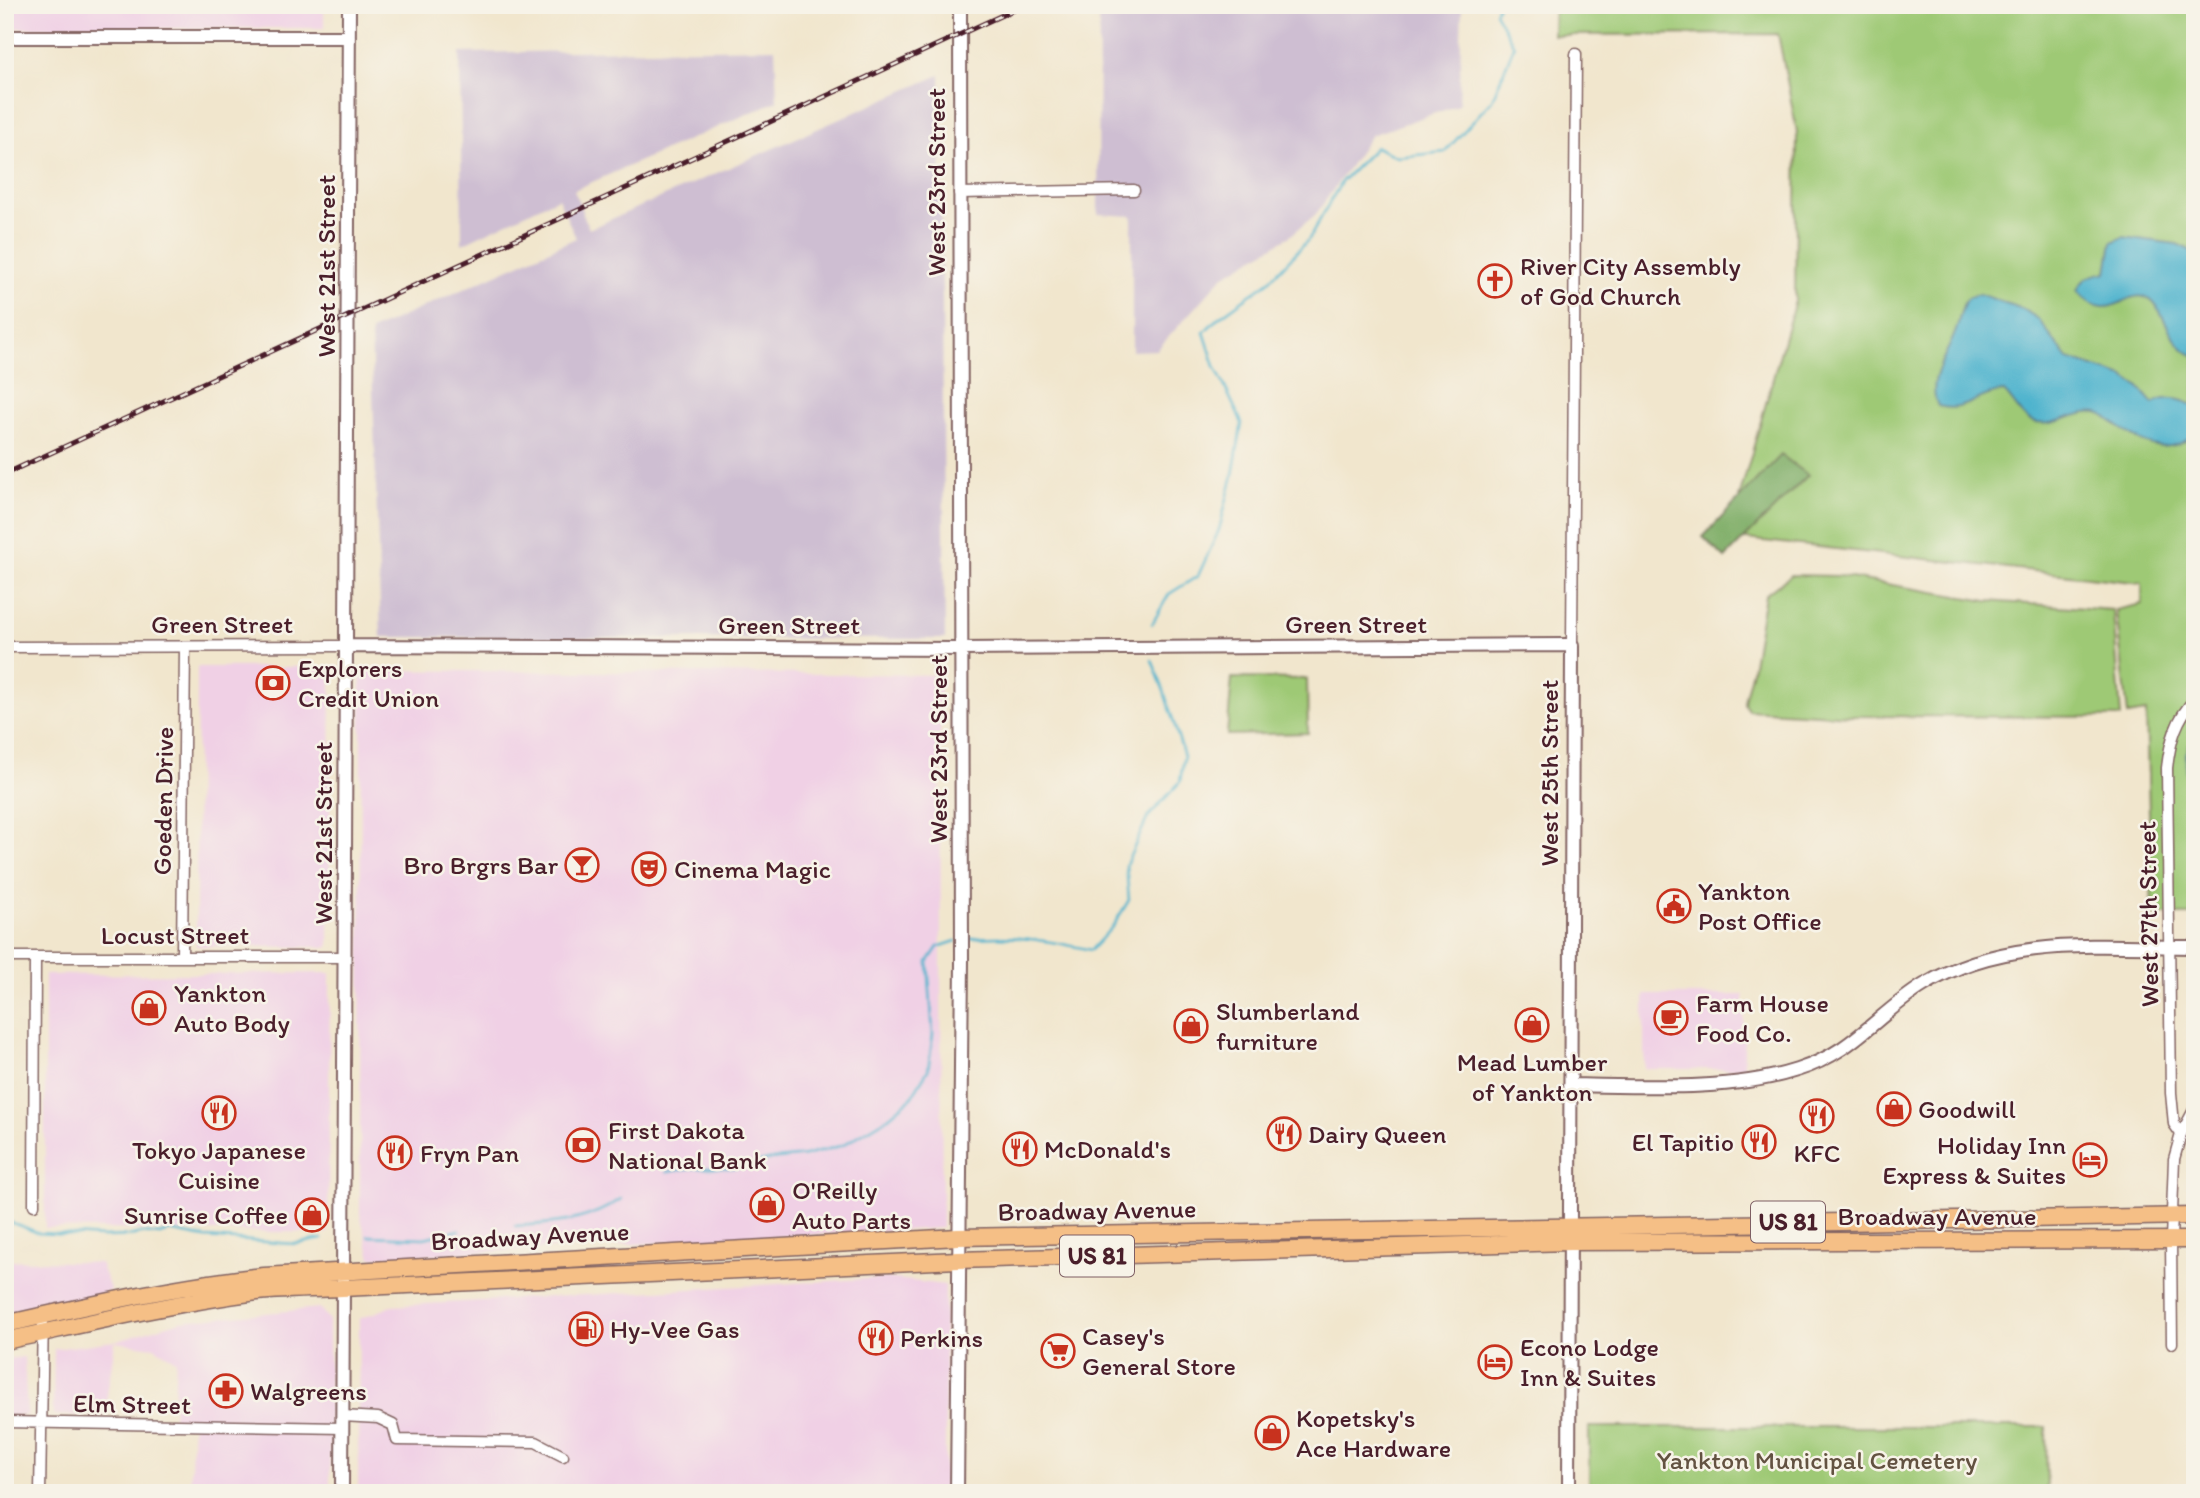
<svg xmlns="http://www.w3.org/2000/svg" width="2200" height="1498" viewBox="0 0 2200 1498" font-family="Itim,sans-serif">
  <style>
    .built { fill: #f0d0e5 }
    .industrial { fill: #cebed2 }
    .green { fill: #9ec975; stroke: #747450; stroke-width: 2 }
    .forest { fill: #7ead66; stroke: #646648; stroke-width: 2 }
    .water { fill: #50b4ce; stroke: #4d6a7c; stroke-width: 2 }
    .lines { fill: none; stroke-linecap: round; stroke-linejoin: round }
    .stream { stroke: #50b4ce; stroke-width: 2.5 }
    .minor-casing { stroke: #846564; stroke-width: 13 }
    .tertiary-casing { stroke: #846564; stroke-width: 16 }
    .trunk-casing { stroke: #846564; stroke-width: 19 }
    .minor { stroke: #fff; stroke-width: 10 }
    .tertiary { stroke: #fff; stroke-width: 12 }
    .trunk { stroke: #f5bf86; stroke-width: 16 }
    .rail-casing { stroke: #4a1f2b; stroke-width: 5 }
    .rail { stroke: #f7f3e8; stroke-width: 2.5; stroke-dasharray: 8; stroke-linecap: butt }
    .labels { text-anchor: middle; stroke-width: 5; stroke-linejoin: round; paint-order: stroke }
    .shield { fill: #f7f3e8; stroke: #7e5f64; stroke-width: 2 }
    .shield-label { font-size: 24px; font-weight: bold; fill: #4a1f2b }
    .street-label { font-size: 26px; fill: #4a1f2b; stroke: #f7f3e8 }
    .poi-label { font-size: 26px; fill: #4a1f2b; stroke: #f7f3e8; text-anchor: start }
    .park-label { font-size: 26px; fill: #635241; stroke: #f7f3e8 }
  </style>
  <rect width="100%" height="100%" fill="#f7f3e8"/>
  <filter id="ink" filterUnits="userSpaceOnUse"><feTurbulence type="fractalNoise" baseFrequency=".0143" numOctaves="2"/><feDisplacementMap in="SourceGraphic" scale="14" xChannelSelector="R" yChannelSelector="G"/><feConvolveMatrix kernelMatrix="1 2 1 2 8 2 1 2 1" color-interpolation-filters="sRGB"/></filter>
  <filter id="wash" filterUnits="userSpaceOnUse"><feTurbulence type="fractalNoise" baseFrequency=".00686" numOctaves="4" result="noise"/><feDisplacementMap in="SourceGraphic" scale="28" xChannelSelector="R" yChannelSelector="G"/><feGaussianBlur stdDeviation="1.57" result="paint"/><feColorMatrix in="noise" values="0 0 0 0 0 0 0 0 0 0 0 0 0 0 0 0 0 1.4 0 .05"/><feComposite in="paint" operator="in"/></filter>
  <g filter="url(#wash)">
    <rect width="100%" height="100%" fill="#f1e6cd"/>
    <path class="built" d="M5,5H324V28H5Z
      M197,667H331L329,947L196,946Z
      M361,670L940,675L942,1228L371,1258L360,1214Z
      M330,973L328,1233L45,1228V975Z
      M1644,995H1744V1069H1644Z
      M5,1260L100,1263L111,1291L47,1310L5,1317Z
      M886,1278L945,1285V1493H358L359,1319L392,1306Z
      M320,1308L329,1320L330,1493H190L193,1419H173L176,1360L154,1347L115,1342L104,1416L53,1415L54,1349L115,1341L181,1321Z
      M24,1357L27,1415L5,1417V1359Z"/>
    <path class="industrial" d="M1099,5H1462L1459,105L1371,135L1316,214L1290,236L1223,276L1157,350L1132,351V216L1098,214Z
      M775,48L777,101L574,190L589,229L940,75L945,639L381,637L371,331L576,238L558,198L462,244L460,53Z"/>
    <path class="green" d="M1554,5H2195V915H2152L2146,712L2128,715L2116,610L2142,604V583L1728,537L1795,301L1797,132L1778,34L1553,35Z
      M1791,575L1839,576L1987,601L2113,610L2121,717L1853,716L1748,710L1744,703L1745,697L1752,670L1765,595Z
      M1232,678L1307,679L1308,733L1227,735Z
      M1589,1427H2046L2047,1493H1589Z"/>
    <path class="forest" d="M1781,455L1808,475L1725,558L1703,537Z"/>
    <path class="water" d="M2123,237L2177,244L2190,250L2195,256V356C2167,344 2164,305 2147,298C2126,288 2109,328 2077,291C2083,276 2093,275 2107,272L2112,242Z
      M1979,294L2023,309L2038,319L2068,359L2124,377L2138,386L2153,404C2165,395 2182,399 2194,406L2193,436C2164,457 2142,444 2116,425C2112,422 2107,417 2103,415C2082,405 2056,430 2033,422C2021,418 2013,400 2004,392C1979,392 1967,414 1938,406C1926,381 1946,357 1955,333C1959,324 1960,310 1965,301C1968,296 1974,295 1979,294Z
      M2195,732V892L2191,862L2186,754Z"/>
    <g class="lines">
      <path class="stream" d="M1152,624L1169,594L1198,576L1219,530L1233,475L1242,423L1215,366L1204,332L1218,318L1268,282L1309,239L1342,181L1376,147L1397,157L1445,152L1492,100L1514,46L1495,12L1498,5
        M967,939C1009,933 1050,941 1091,950L1113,926L1129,900L1126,865L1148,817L1180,782L1184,756L1164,691L1152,660
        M667,1172L691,1168H736L769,1160L805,1156L843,1145L886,1119L911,1098L928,1070L933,1034L928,962L938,947L956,941
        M5,1220L39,1233L103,1237L130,1236L141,1233L160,1235L169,1231L205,1238L296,1244L322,1239
        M515,1226C556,1223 586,1223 621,1199
        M368,1236L424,1238L459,1230"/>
    </g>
  </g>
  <g filter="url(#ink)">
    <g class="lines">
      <defs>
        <path id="minor" d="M959,193L1134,190
          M1572,645L1576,54
          M5,647L345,646
          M182,956L185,647
          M5,957H345
          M2181,1134L2174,1124L2171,1093L2167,768C2170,741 2176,719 2195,699
          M34,1205L35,957
          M2172,1343L2171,1240L2174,1159L2181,1134L2195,1108
          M342,1416L378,1418L393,1425L397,1440L536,1442L563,1456
          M5,1422L342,1428
          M40,1493L43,1316"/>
        <path id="tertiary" d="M5,37H349
          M345,646L960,649L1572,645L1569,1493
          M1570,1085C1641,1086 1729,1092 1797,1070C1853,1053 1878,1013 1924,985C2006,935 2104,947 2195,947
          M342,1493L349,5
          M957,1493L962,960L960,5"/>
        <path id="trunk" d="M5,1324C91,1305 177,1285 264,1276L958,1237L2195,1216
          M5,1341C89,1323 172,1303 257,1292C285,1289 314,1289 342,1288L958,1260L1570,1242L2195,1240"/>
      </defs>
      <use href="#minor" class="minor-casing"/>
      <use href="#tertiary" class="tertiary-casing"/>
      <use href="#trunk" class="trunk-casing"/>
      <use href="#minor" class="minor"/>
      <use href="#tertiary" class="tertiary"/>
      <use href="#trunk" class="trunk"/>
      <defs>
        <path id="rail" d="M5,474L1024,5"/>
      </defs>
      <use href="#rail" class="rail-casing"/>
      <use href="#rail" class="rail"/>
    </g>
  </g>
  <defs>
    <symbol id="church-ring" viewBox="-11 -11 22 22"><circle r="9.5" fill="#f7f3e8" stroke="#c8321e" stroke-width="1.5"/><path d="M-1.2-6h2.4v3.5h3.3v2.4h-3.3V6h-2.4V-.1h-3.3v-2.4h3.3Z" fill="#c8321e"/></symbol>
    <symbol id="bank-ring" viewBox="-11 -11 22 22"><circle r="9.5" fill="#f7f3e8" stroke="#c8321e" stroke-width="1.5"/><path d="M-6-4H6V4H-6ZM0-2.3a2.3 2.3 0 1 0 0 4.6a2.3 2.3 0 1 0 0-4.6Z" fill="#c8321e"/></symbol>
    <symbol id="bar-ring" viewBox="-11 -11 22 22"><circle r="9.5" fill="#f7f3e8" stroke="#c8321e" stroke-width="1.5"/><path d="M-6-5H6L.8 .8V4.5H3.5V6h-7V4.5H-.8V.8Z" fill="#c8321e"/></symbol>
    <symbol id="theatre-ring" viewBox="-11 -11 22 22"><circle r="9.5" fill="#f7f3e8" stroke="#c8321e" stroke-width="1.5"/><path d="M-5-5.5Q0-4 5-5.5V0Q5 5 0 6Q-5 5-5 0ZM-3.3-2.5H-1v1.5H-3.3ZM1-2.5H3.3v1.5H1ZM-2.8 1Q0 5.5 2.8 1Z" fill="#c8321e"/></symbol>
    <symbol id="civic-ring" viewBox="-11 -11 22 22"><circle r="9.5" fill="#f7f3e8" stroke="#c8321e" stroke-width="1.5"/><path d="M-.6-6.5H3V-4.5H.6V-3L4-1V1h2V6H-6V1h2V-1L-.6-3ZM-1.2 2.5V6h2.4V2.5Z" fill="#c8321e"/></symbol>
    <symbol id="shop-ring" viewBox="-11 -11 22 22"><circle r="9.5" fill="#f7f3e8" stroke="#c8321e" stroke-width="1.5"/><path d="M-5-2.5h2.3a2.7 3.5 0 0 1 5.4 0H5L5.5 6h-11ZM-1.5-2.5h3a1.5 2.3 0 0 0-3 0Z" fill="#c8321e"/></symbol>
    <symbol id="cafe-ring" viewBox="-11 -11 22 22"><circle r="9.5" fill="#f7f3e8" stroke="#c8321e" stroke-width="1.5"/><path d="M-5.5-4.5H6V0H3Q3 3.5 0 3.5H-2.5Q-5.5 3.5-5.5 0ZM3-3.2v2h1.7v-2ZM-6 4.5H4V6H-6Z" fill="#c8321e"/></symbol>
    <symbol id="restaurant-ring" viewBox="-11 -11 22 22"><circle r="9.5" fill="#f7f3e8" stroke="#c8321e" stroke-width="1.5"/><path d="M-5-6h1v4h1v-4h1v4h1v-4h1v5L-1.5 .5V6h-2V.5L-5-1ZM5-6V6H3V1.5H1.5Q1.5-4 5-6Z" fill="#c8321e"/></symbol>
    <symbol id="hotel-ring" viewBox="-11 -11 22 22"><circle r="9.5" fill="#f7f3e8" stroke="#c8321e" stroke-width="1.5"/><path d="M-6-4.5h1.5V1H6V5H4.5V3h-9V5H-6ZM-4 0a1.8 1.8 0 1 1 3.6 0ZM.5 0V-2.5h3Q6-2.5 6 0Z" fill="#c8321e"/></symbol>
    <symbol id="fuel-ring" viewBox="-11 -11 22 22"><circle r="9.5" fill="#f7f3e8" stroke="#c8321e" stroke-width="1.5"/><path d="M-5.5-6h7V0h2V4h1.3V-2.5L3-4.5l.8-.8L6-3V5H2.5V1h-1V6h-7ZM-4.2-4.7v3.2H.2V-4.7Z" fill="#c8321e"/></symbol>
    <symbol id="supermarket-ring" viewBox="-11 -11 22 22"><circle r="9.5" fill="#f7f3e8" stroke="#c8321e" stroke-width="1.5"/><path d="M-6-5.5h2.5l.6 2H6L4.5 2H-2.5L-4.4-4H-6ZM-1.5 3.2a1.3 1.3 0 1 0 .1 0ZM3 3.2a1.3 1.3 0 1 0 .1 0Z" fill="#c8321e"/></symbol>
    <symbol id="pharmacy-ring" viewBox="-11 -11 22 22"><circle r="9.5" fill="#f7f3e8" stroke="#c8321e" stroke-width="1.5"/><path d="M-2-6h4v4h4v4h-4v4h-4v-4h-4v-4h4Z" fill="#c8321e"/></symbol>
  </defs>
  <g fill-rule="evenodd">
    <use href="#church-ring" x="1476" y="262" width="38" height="38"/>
    <use href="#bank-ring" x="254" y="664" width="38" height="38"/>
    <use href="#bar-ring" x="563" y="846" width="38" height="38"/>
    <use href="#theatre-ring" x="630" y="850" width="38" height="38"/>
    <use href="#civic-ring" x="1655" y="887" width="38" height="38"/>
    <use href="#shop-ring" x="130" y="989" width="38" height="38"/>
    <use href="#cafe-ring" x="1652" y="999" width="38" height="38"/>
    <use href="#shop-ring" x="1513" y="1006" width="38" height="38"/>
    <use href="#shop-ring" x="1172" y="1007" width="38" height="38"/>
    <use href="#shop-ring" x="1875" y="1090" width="38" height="38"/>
    <use href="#restaurant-ring" x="200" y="1094" width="38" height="38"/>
    <use href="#restaurant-ring" x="1798" y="1097" width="38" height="38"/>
    <use href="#restaurant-ring" x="1265" y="1115" width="38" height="38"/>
    <use href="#restaurant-ring" x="1740" y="1123" width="38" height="38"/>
    <use href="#bank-ring" x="564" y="1126" width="38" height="38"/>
    <use href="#restaurant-ring" x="1001" y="1130" width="38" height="38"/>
    <use href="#restaurant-ring" x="376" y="1134" width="38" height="38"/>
    <use href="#hotel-ring" x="2071" y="1141" width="38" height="38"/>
    <use href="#shop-ring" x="748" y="1186" width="38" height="38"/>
    <use href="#shop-ring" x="293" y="1196" width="38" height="38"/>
    <use href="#fuel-ring" x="567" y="1310" width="38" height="38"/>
    <use href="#restaurant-ring" x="857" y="1319" width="38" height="38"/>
    <use href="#supermarket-ring" x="1039" y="1332" width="38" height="38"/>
    <use href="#hotel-ring" x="1476" y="1343" width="38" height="38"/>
    <use href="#pharmacy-ring" x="207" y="1372" width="38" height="38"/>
    <use href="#shop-ring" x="1253" y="1414" width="38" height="38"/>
  </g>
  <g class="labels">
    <g class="shield">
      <rect x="1751" y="1201.5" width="74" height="41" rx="5"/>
      <rect x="1060" y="1235.5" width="74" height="41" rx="5"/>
    </g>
    <g class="shield-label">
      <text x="1788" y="1230">US 81</text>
      <text x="1097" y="1264">US 81</text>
    </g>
    <g class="street-label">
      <text transform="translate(936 182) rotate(-90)" y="9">West 23rd Street</text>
      <text transform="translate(326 266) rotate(-90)" y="9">West 21st Street</text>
      <text x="222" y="633">Green Street</text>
      <text x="1356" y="633">Green Street</text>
      <text x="789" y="634">Green Street</text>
      <text transform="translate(938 749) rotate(-90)" y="9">West 23rd Street</text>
      <text transform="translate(1549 773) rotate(-90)" y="9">West 25th Street</text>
      <text transform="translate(163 801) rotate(-89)" y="9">Goeden Drive</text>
      <text transform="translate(323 833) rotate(-90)" y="9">West 21st Street</text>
      <text transform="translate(2148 914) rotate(-91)" y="9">West 27th Street</text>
      <text x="175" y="944">Locust Street</text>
      <text transform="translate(1097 1210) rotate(-1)" y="9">Broadway Avenue</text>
      <text x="1937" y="1225">Broadway Avenue</text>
      <text transform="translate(530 1236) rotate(-3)" y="9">Broadway Avenue</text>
      <text transform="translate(132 1404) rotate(1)" y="9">Elm Street</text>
    </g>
    <g class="poi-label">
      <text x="1520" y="275">River City Assembly<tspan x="1520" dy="30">of God Church</tspan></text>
      <text x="298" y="677">Explorers<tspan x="298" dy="30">Credit Union</tspan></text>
      <text x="558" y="874" text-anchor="end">Bro Brgrs Bar</text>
      <text x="674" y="878">Cinema Magic</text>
      <text x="1698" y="900">Yankton<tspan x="1698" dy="30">Post Office</tspan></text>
      <text x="174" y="1002">Yankton<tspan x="174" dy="30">Auto Body</tspan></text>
      <text x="1696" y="1012">Farm House<tspan x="1696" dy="30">Food Co.</tspan></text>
      <text x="1216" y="1020">Slumberland<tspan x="1216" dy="30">furniture</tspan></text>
      <text x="1532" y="1071" text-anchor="middle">Mead Lumber<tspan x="1532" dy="30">of Yankton</tspan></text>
      <text x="1918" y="1118">Goodwill</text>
      <text x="608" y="1139">First Dakota<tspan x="608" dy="30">National Bank</tspan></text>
      <text x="1308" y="1143">Dairy Queen</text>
      <text x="1734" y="1151" text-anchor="end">El Tapitio</text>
      <text x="2066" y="1154" text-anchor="end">Holiday Inn<tspan x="2066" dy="30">Express &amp; Suites</tspan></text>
      <text x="1044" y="1158">McDonald's</text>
      <text x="219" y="1159" text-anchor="middle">Tokyo Japanese<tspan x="219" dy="30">Cuisine</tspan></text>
      <text x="420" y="1162">Fryn Pan</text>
      <text x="1817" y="1162" text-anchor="middle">KFC</text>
      <text x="792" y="1199">O'Reilly<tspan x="792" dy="30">Auto Parts</tspan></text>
      <text x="288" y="1224" text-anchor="end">Sunrise Coffee</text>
      <text x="610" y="1338">Hy-Vee Gas</text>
      <text x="1082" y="1345">Casey's<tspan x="1082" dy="30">General Store</tspan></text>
      <text x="900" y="1347">Perkins</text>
      <text x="1520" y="1356">Econo Lodge<tspan x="1520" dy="30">Inn &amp; Suites</tspan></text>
      <text x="250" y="1400">Walgreens</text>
      <text x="1296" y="1427">Kopetsky's<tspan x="1296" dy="30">Ace Hardware</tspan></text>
    </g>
    <g class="park-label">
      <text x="1817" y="1469">Yankton Municipal Cemetery</text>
    </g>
  </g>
  <rect width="2200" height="1498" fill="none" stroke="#f7f3e8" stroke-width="28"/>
</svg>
